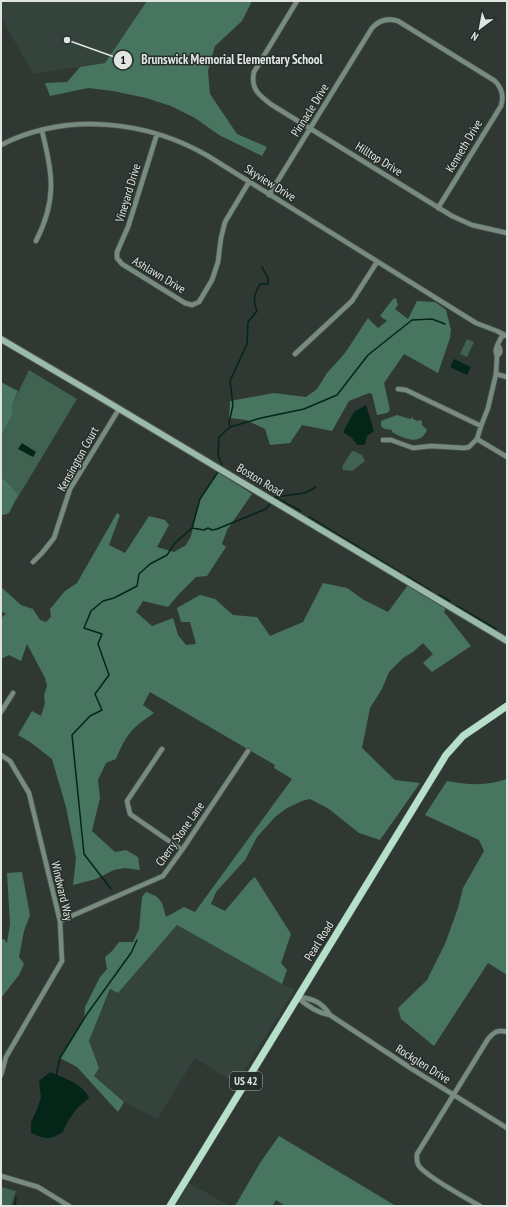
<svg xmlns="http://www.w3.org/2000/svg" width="508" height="1207" viewBox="0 0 508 1207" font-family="'PT Sans Narrow',sans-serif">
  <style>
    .built { fill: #34433b }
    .green { fill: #406251 }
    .forest { fill: #48755f }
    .water { fill: #032618 }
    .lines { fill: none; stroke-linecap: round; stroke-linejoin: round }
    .stream { stroke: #032618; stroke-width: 1.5 }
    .street-casing { stroke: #4c5450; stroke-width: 6 }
    .secondary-casing { stroke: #4c5450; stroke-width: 8 }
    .primary-casing { stroke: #4c5450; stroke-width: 8 }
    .street { stroke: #778b80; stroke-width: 4.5 }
    .secondary { stroke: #9bbbaa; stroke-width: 6 }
    .primary { stroke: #b6e0ca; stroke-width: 7 }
    .labels { text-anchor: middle; stroke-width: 3; stroke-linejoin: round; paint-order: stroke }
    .shield { fill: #262e2a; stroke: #a8aeab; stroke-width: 1 }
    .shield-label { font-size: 11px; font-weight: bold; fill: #e0e5e2 }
    .street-label { font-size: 12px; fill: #e0e5e2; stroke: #262e2a }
    .leader { fill: none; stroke: #e0e5e2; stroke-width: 1.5 }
    .callout-dot { fill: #e0e5e2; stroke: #262e2a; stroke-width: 1.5 }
    .mark-label { font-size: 12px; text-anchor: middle; font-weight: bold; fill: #111 }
    .callout-label { font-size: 13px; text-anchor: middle; font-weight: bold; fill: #e0e5e2; stroke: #262e2a; stroke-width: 3; stroke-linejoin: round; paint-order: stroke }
  </style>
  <rect width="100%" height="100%" fill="#303834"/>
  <path class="built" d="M2,1H147L105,63L33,74L1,17V3Z
    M177,925L282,984L295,989L236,1084L195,1058L157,1119L124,1102L94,1076L89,1041L111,989L118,993Z
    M189,1183L230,1206H176Z"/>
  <path class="green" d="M467,339L474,342L467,357L460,354Z
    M29,370L77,399L15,502L17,495L5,480L1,477V436L13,414L12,405Z
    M354,451L362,455L365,461L352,471L343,470L342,467L351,452Z
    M1,1187L16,1191L11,1206H1Z"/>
  <path class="forest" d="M147,1H252L242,21L215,46L208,71L210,94L237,134L267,147L262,156L219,135L195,118L171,106L146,98L113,91L88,88L50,96L45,83L67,82L80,67L105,63Z
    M396,298L398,305L395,309L408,319L417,301L435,302L446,310L451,330L450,338L438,373L404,354L384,383L390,410L387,413L377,415L372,394L369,393L349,401L332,431L302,425L290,443L270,445L265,429L246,420L229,418L230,401L274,393L306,397L317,389L327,373L345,353L368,318L378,328L387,321L380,316L393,299Z
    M1,382L18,391L12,405L13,414L1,436Z
    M397,415L410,419L413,417V419L418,421L420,420L422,421V425L427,430C420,446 404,439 392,432V430L385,429L381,426V421Z
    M218,472L252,494L227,530L222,544L226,547L207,576L196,577L179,594L168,607L143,601L136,612L152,626L173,618L178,635L186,645L196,644L190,622H181L177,608L200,595L215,599L233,615L257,617L270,636L303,622L323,583L347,588L364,600L388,612L408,585L446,607L444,612L471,646L432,672L423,663L433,654L423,643L413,652L403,658L389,672L382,689L370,708L362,748L395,780L420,783L380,840L359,833L329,809L310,799L302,801L287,808L275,817L257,837L245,860L216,892L211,904L225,911L251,880L255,877L291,934L281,963L287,970L282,984L177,925L118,993L110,989L89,1041L99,1068L94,1076L124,1102L118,1112L77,1067L60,1058L84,1019L85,1007L100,977L107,969L105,957L112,951L119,942H133L139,929L142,897L146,892C162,897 162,902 166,917L184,907L195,912L292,779L274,768L275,765L150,692L143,705L154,713C132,728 127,733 116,759L106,763L98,780L100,798L92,831L115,852L126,850L138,857L140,870L125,868L114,870L96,879L73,885L76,858L66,807L52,759L30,742L18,735L32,711L41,716L45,703L44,695L47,686L45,678L27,644L21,661L9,655L1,659V618L6,614L1,611V587L21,605L33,609L40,620L46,622L51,617L50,609L65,591L77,583L117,513L120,515L109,545L125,553L149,516L165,520L169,525L157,547L174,552L186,545L191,536L200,499Z
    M1,477L5,480L18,495L9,513L3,515L1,514Z
    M507,779V975L488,963L434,1046L401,1019L398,1008L427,980L445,944L458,908L463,888L484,851L479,840L425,815L447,781C468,785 487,786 507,779Z
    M22,872L30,915L24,931L19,957L24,964L19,975L1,998V939H4L7,943L10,924L7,873Z
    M279,1136L396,1206H285L276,1200L272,1206H235L260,1163Z"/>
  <path class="water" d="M454,359L471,367L467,375L450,367Z
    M366,405L374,431L367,436L365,445H357L352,438L344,433V430L354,412Z
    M22,443L36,452L33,457L18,449Z
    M50,1072C63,1078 84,1084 89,1098C77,1107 68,1118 63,1132C49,1141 46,1139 31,1133V1122L38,1107L41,1097L39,1081Z"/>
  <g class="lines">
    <path class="stream" d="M230,427L229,423L233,405L230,381L247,344L248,322L257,311C252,300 255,293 260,284H268V278L262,267
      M222,465L218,455L219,437L230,427L261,418L304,409L337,395L368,355L412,320L432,319L445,324
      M275,497L305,493L316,487
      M275,497L301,511
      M309,517L401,573
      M192,528L204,530L208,528L212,530L217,529L266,509L271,503
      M407,576L431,591
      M439,595L450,601
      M457,606L496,629
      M111,889L84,854L72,735L90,716L102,710L95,694L109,675L98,644L102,634L84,628L91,611L103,601L114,598L137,586L139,574L150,564L167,555L175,543L192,528L200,499L218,472
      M56,1076L60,1058L87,1014L131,953L137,940
      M15,1206L16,1198"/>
    <defs>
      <path id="street" d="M297,1L254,72C250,89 260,96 272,105L452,216L472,225L507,233
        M157,134L128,227L117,252V258L122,264L185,303L192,305L199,302L212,280L218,262L221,238L225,222L249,182
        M1,145C66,112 146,120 208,156L476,323L497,331L507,336
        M269,195L372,28C379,20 388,18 398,21L495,81C502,88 504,96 501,106L438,208
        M36,241C57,200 53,174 42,131
        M498,345C501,349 501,353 497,356C493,349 500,341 503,334
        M295,354L352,301L377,262
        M496,374L507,377
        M398,389L406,390L481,426
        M477,439L507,457
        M383,440H391L413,448L431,446L464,448L469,447L477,439L481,426L488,408L496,374L497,356
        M33,562L42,553L54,538L70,489L119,409
        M1,712L13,693
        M162,749L127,801L130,814L182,850
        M1,755L10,761L29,793L60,921L62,961L6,1057L1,1075
        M60,921L163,876L182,850L248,751
        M297,997C307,1006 317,1013 330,1015L412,1069L507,1128
        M297,997C312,998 322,1002 330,1015
        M1,1176L38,1187L69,1206
        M480,1206C466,1198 427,1177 419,1166C416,1162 417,1158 417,1154L488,1039C494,1032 498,1029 507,1032"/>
      <path id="secondary" d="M1,339L96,395L507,641"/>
      <path id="primary" d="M170,1206L446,755L463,736L507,706"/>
    </defs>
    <use href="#street" class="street-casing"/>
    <use href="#secondary" class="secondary-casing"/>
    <use href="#primary" class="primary-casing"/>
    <use href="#street" class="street"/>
    <use href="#secondary" class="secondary"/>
    <use href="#primary" class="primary"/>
  </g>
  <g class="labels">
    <rect class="shield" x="230" y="1072" width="32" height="18" rx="3"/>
    <g class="shield-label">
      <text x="246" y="1085">US 42</text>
    </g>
    <g class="street-label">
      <text transform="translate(310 110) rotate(-58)" y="4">Pinnacle Drive</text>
      <text transform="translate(464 146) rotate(-59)" y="4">Kenneth Drive</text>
      <text transform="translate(379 159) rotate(32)" y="4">Hilltop Drive</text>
      <text transform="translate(270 183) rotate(32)" y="4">Skyview Drive</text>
      <text transform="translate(128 193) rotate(-73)" y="4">Vineyard Drive</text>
      <text transform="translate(159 275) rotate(31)" y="4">Ashlawn Drive</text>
      <text transform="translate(78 459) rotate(-61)" y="4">Kensington Court</text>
      <text transform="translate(260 480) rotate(31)" y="4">Boston Road</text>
      <text transform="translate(180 834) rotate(-55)" y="4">Cherry Stone Lane</text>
      <text transform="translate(62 891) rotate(77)" y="4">Windward Way</text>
      <text transform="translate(319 941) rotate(-58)" y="4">Pearl Road</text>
      <text transform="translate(423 1064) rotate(32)" y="4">Rockglen Drive</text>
    </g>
  </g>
  <path class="leader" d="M67 40L123 60"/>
  <g class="callout-dot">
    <circle cx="67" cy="40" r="4"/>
    <circle cx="123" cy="60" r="10"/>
  </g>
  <g class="mark-label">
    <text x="123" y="64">1</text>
  </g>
  <g class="callout-label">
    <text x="232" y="64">Brunswick Memorial Elementary School</text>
  </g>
  <rect width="508" height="1207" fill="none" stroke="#e0e5e2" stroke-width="4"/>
  <g transform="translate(480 28) rotate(212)" stroke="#262e2a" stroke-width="3" paint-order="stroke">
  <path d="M0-3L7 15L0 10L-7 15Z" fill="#e0e5e2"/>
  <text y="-6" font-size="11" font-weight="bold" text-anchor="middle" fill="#e0e5e2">N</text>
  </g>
</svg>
